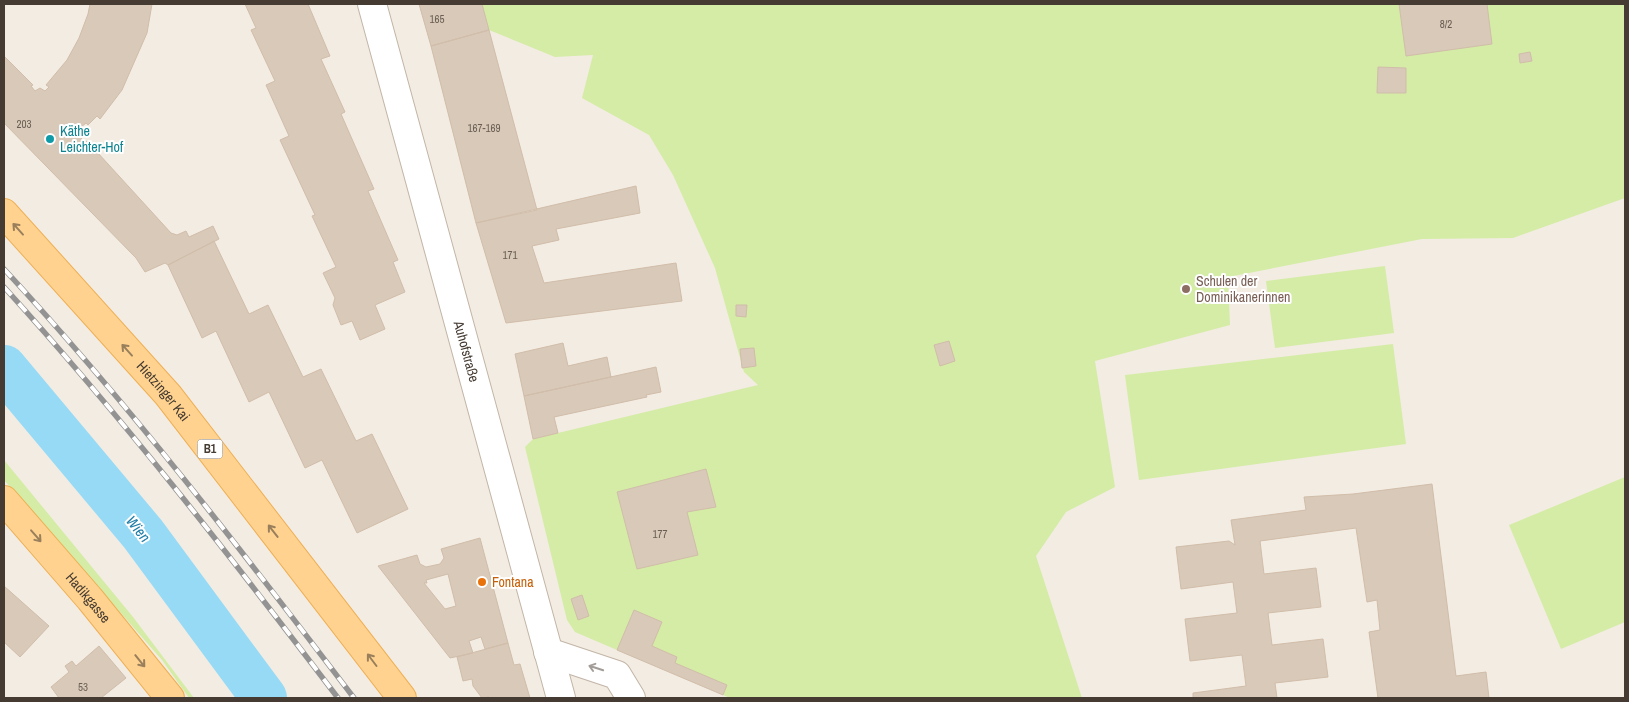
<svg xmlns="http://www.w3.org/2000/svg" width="1629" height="702" viewBox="0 0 1629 702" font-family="'Archivo Narrow',sans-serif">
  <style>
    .green { fill: #d4eca6 }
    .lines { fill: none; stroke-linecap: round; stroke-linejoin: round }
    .river { stroke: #97daf6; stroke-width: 46 }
    .building { fill: #d8c9b9; stroke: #d1bda9; fill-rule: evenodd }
    .minor-casing { stroke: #c2b5a7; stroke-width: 30 }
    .tertiary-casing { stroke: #c2b5a7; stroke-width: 30 }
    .primary-casing { stroke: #eeaf55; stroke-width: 30 }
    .minor { stroke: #fff; stroke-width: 28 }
    .tertiary { stroke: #fff; stroke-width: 28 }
    .primary { stroke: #ffd38f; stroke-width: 28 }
    .rail-casing { stroke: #939393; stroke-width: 5.5 }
    .rail { stroke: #fff; stroke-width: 4; stroke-dasharray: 11; stroke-linecap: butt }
    .oneway { stroke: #997f5c }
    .oneway2 { stroke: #a29d98 }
    .culture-dot { fill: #0f9aa8; stroke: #fff; stroke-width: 2 }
    .education-dot { fill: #8d6e63; stroke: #fff; stroke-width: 2 }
    .food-dot { fill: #e8710a; stroke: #fff; stroke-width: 2 }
    .labels { text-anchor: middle; stroke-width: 4; stroke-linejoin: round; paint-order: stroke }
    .number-label { font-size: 11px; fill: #6a5e54 }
    .shield { fill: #fff; stroke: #7d7670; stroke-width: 1 }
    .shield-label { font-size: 12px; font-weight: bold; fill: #453b32 }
    .culture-label { font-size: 14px; fill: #0d838f; stroke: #fff; text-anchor: start }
    .education-label { font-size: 14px; fill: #785e54; stroke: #fff; text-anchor: start }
    .street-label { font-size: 14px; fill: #453b32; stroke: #fff }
    .food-label { font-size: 14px; fill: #c56008; stroke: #fff; text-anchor: start }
    .water-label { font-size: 15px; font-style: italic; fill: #217ea8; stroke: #fff }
  </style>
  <rect width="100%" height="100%" fill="#f3ece2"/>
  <path class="green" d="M482,4H1625V198L1513,238L1422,239L1228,277L1230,325L1095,361L1115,487L1066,512L1036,556L1082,698H730L723,695L727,685L675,663L677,657L652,646L662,622L634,611L617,650L575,632L567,620L525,447L533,439L758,385L744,372L715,268L673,175L649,135L582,98L593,55L555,57L489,30Z
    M1385,266L1394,333L1275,348L1266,281Z
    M1393,344L1406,444L1139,480L1125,375Z
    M4,460L133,617L194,698H189L162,660L4,480Z
    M1625,477V572L1624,573L1625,575V622L1561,649L1509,525Z"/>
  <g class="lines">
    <path class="river" d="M4,368L143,534L264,698"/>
  </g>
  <path class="building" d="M90,4H152L147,33L122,90L100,119L97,116L88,125L86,123L80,128L82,135L80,137L85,142L87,141L171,233L177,235L186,231L189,237L213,226L219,239L168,265L165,263L145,272L136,258L4,123V56L33,85L31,86L35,91L40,88L45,91L49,87L46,85L67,60L79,38L88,14Z
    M245,4H308L330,56L321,59L345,112L341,114L374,189L368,191L398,260L393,262L405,292L375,305L385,329L360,340L352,321L341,325L333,305L335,298L323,273L336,267L312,216L315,215L280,140L289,136L266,85L275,81L251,30L256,28Z
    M419,4H482L489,30L431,46Z
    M1399,4H1487L1492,44L1406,56Z
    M489,30L537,210L476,223L431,46Z
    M1530,52L1532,61L1520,63L1519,54Z
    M1378,67L1406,68V93H1377Z
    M636,186L640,213L556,229L559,240L532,246L544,283L676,263L682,301L506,323L476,223Z
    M214,241L249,314L268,305L303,377L321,369L356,441L372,434L408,509L357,533L322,460L305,468L269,392L249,402L216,331L202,338L168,265Z
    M736,305H747L746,317L736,316Z
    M949,341L955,361L940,366L934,345Z
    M563,343L568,366L607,357L611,377L524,396L515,354Z
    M754,348L756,366L742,368L740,349Z
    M656,367L661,392L646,395L647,397L554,417L558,433L533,439L524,396Z
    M706,469L716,507L687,512L698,555L637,569L617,492Z
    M1432,484L1456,676L1486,672L1489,698H1378L1369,632L1380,630L1377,600L1367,602L1356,528L1260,541L1264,574L1316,568L1321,607L1268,613L1272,645L1323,639L1328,677L1275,683L1277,698H1193V693L1246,686L1242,655L1190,661L1185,619L1237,613L1233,582L1181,589L1176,547L1229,541L1235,545L1231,520L1306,510L1304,497L1353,494Z
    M480,538L508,643L485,649L481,637L469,641L473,653L450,658L378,566L417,555L420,564L426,567L440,564L444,558L441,549ZM448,574L456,606L445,609L424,583H427L426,580Z
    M4,586L49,626L20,657L4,642Z
    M582,595L589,616L578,620L571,599Z
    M634,610L662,622L652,646L677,657L675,663L727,685L723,695L617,650Z
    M508,643L514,665L520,664L530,698H489V697L482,698L473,686L472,679L463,681L457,657Z
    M99,646L126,678L101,698H59L51,687L69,672L65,666L72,661L76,666Z"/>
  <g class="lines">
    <defs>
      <path id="minor" d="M548,652L617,675L631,698"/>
      <g id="tertiary">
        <path id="s1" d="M372,4L561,698"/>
      </g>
      <g id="primary">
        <path id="s2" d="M4,213L168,395L402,698"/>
        <path id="s3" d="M4,500L90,599L170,698"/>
      </g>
    </defs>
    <use href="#minor" class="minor-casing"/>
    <use href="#tertiary" class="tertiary-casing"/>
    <use href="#primary" class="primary-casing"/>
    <use href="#minor" class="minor"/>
    <use href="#tertiary" class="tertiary"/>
    <use href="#primary" class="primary"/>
    <defs>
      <path id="rail" d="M4,269C130,405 242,551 354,698
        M4,287C123,418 231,557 338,698"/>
    </defs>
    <use href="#rail" class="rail-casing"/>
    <use href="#rail" class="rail"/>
  </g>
  <defs><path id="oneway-shaft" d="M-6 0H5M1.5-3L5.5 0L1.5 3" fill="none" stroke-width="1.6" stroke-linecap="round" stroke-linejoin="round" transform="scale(1.25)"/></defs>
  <g class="oneway">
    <use href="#oneway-shaft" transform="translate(18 229) rotate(-132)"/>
    <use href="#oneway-shaft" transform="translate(127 350) rotate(-132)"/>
    <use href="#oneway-shaft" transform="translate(273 531) rotate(-128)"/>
    <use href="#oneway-shaft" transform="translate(36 536) rotate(49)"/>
    <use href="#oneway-shaft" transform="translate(372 660) rotate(-127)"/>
    <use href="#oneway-shaft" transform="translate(140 661) rotate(51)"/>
  </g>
  <use class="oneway2" href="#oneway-shaft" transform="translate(596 668) rotate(-162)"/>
  <circle class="culture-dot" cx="50" cy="139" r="5"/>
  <circle class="education-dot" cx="1186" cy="289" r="5"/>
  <circle class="food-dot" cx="482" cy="582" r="5"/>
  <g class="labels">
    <g class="number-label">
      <text x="437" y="23">165</text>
      <text x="1446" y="28">8/2</text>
      <text x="24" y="128">203</text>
      <text x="484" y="132">167-169</text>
      <text x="510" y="259">171</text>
      <text x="660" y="538">177</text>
      <text x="83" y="691">53</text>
    </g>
    <rect class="shield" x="197.5" y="439.5" width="25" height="19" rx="4"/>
    <g class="shield-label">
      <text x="210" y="453">B1</text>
    </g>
    <g class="culture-label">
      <text x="60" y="136">Käthe<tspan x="60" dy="16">Leichter-Hof</tspan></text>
    </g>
    <g class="education-label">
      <text x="1196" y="286">Schulen der<tspan x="1196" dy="16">Dominikanerinnen</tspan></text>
    </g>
    <g class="street-label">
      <text dy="5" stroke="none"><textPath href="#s1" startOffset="360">Auhofstraße</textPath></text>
      <text dy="5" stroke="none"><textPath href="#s2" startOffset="239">Hietzinger Kai</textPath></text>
      <text dy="5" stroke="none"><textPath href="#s3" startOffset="129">Hadikgasse</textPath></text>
    </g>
    <g class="food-label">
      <text x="492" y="587">Fontana</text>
    </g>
    <g class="water-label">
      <text transform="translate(138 529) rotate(51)" y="5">Wien</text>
    </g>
  </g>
  <rect width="1629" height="702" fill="none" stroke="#453b32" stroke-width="10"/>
</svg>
